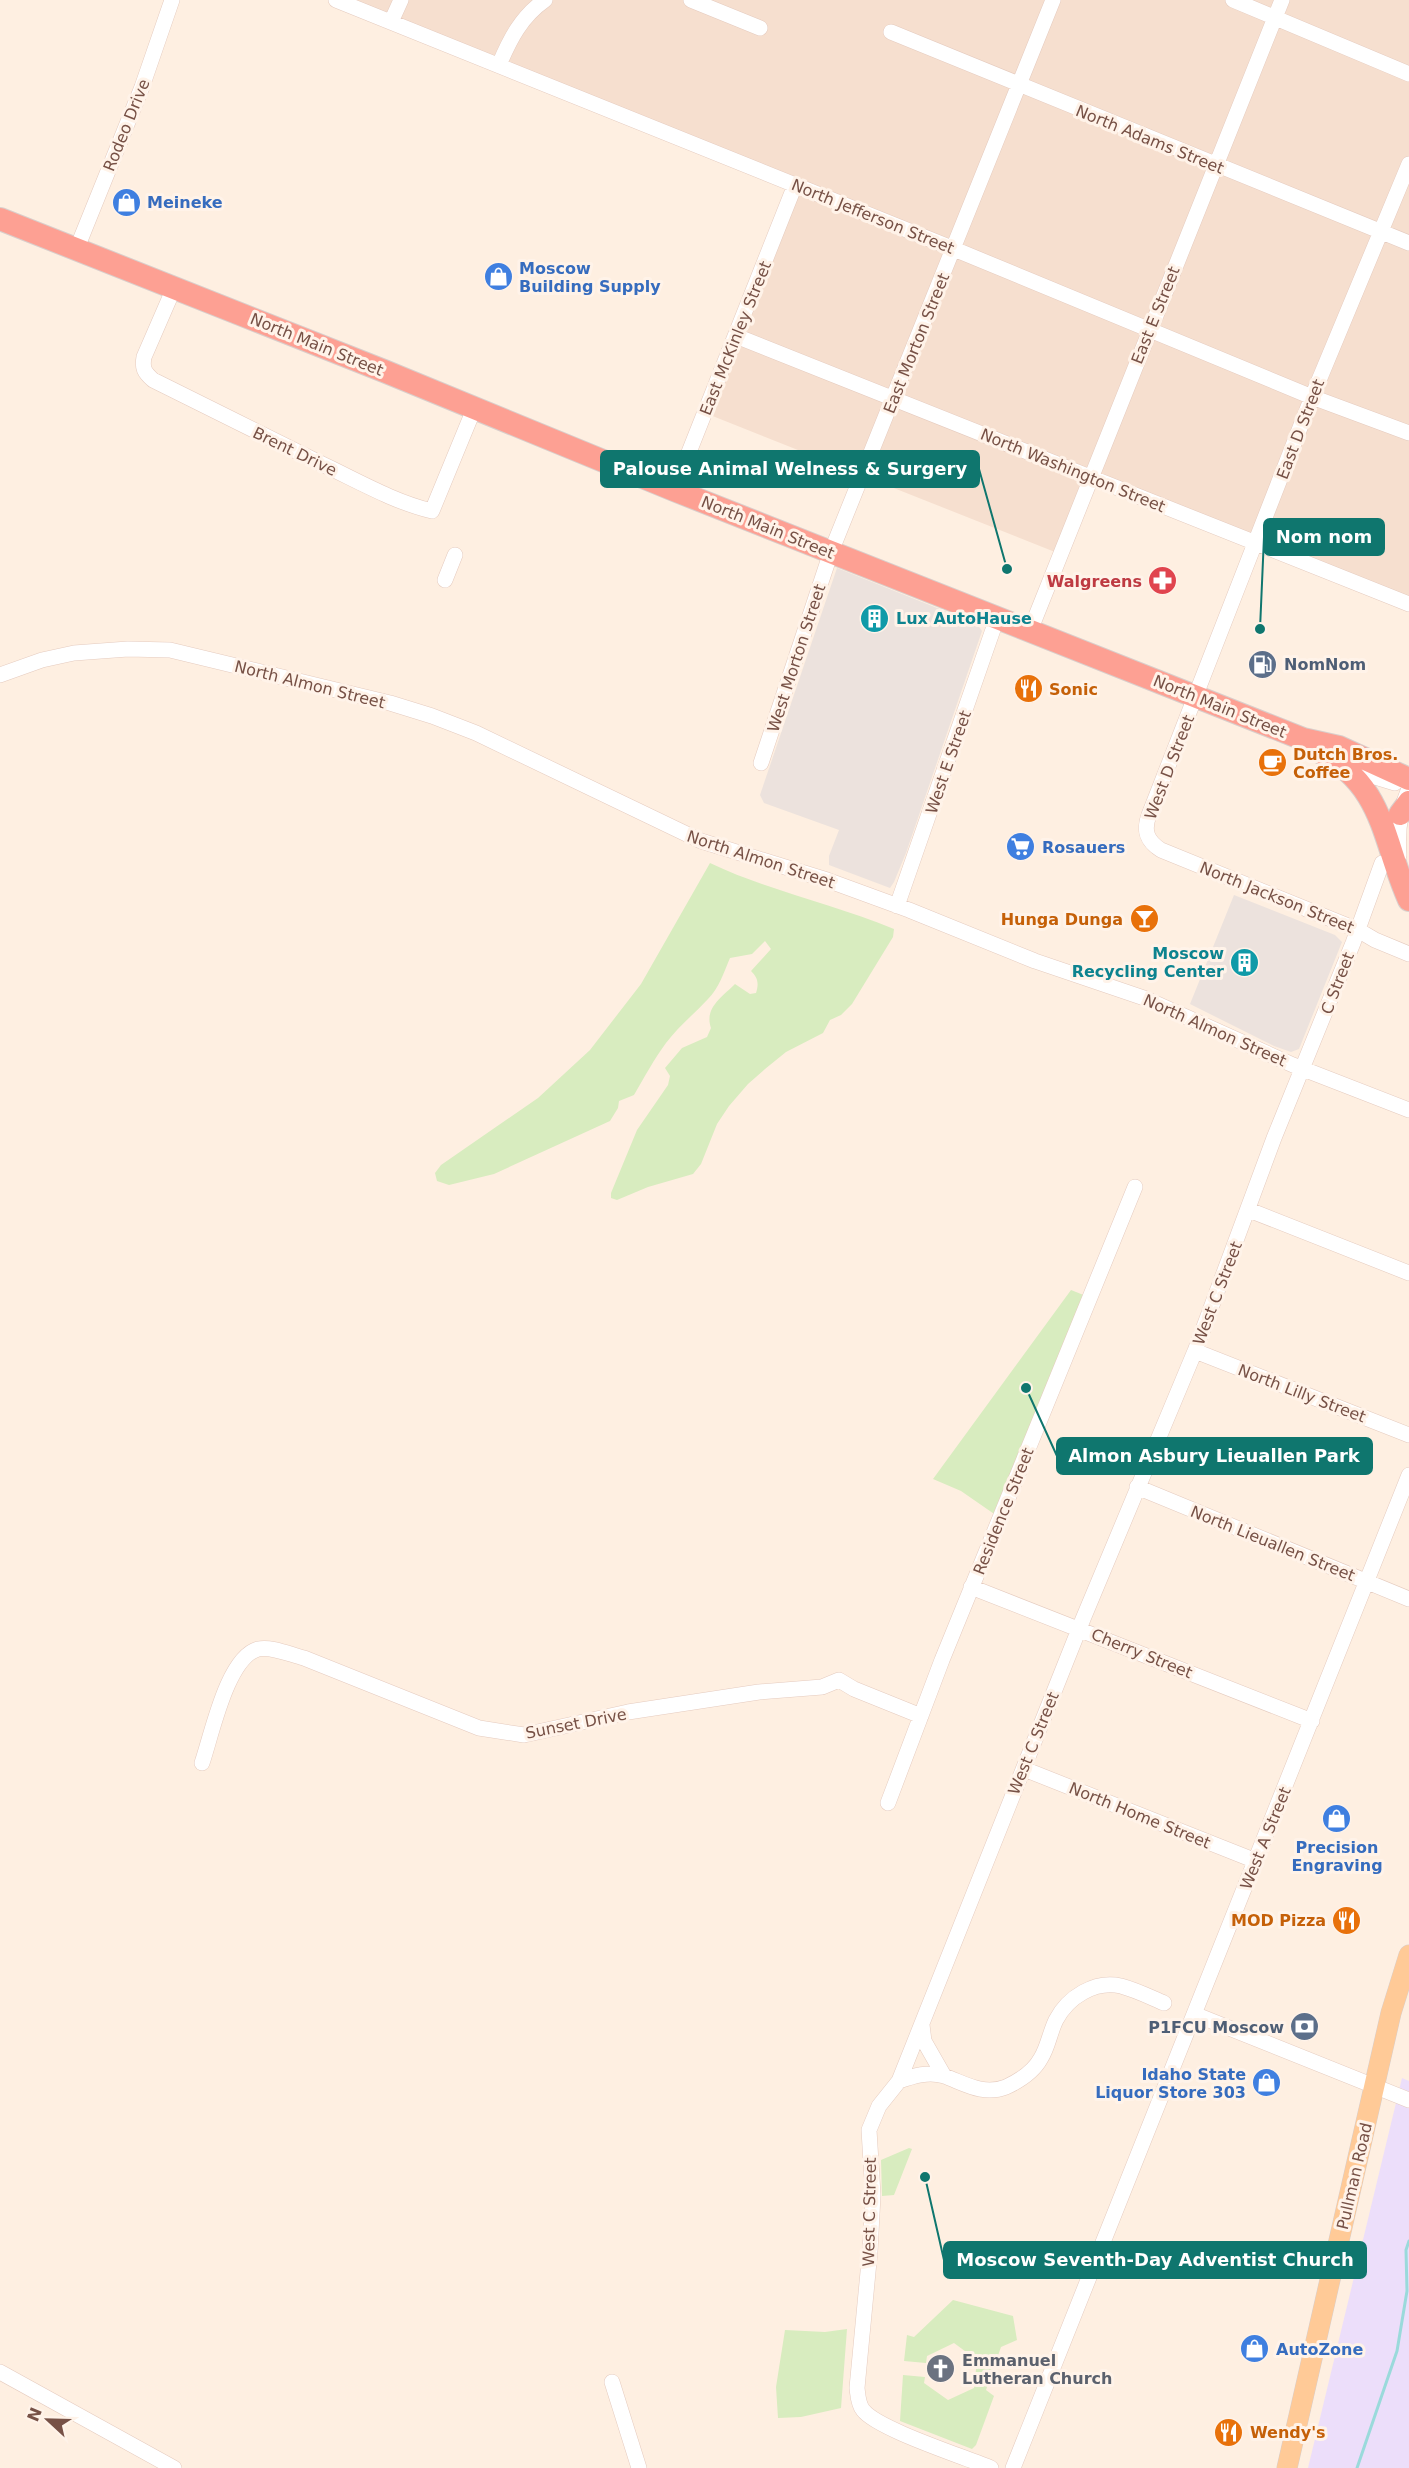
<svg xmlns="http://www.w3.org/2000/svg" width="1409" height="2468" viewBox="0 0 1409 2468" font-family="'DejaVu Sans',sans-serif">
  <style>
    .residential { fill: #f6dfcf }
    .industrial { fill: #ece2dd }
    .education { fill: #ecdefa }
    .green { fill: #d8ecbf }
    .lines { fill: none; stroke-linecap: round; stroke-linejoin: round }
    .stream { stroke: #9adadb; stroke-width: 3 }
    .minor-casing { stroke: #e5cbbf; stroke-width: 16 }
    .major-casing { stroke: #d9cecb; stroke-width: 21 }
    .highway-casing { stroke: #d9cecb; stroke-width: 24 }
    .minor { stroke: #fff; stroke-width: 15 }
    .major { stroke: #ffca97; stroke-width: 20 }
    .highway { stroke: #fda093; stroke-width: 22 }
    .labels { text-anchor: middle; stroke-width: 6; stroke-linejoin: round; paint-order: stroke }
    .street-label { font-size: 16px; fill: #775146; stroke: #fff3e9 }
    .shop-label { font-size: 16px; font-weight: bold; fill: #366cbe; stroke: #fff3e9; text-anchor: start }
    .health-label { font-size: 16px; font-weight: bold; fill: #be3a42; stroke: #fff3e9; text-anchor: end }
    .culture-label { font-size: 16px; font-weight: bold; fill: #0d838f; stroke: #fff3e9; text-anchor: start }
    .service-label { font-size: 16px; font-weight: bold; fill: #4e5e75; stroke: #fff3e9; text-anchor: start }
    .food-label { font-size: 16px; font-weight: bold; fill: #c56008; stroke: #fff3e9; text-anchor: start }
    .worship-label { font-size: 16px; font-weight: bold; fill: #5b616d; stroke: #fff3e9; text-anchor: start }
    .leader { fill: none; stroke: #0f766e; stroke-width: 2 }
    .callout-dot { fill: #0f766e; stroke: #fff3e9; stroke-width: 2 }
    .callout { fill: #0f766e; stroke: #0f766e; stroke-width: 2 }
    .callout-label { font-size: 18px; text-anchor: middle; font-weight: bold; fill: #fff }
  </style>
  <rect width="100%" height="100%" fill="#feefe1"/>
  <path class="residential" d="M332,0H1409V604L1090,478L1060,554L705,413L795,182Z"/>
  <path class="industrial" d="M837,568L977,624L982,631L906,853L894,882L890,888L829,865V856L839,830L764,803L760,795Z
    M1234,895L1335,935L1342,942L1299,1049L1291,1052L1274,1046L1190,1004Z"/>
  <path class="education" d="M1402,2078L1409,2081V2468H1308Z"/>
  <path class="green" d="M710,863C769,891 833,904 894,929L893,937L852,1004L841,1015L830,1020L823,1033L786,1052L765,1069L748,1084L729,1106L717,1124L701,1164L693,1174L648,1187L617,1200L611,1198V1193L637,1130L668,1085L670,1076L665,1068L682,1048L707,1037L711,1028C704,1008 722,997 735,984L750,994L756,993C759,983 758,978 751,971L771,949L765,941L752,954L730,958C724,972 719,988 708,999C694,1014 678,1027 666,1043C654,1059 644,1078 634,1095L619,1101L618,1108L610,1121L494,1174L449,1185L437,1181L435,1173L441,1165L538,1098L590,1050L641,984Z
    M1071,1290L1091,1298L1000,1518L961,1491L933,1479Z
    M909,2148L912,2149L894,2195L882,2196L881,2160Z
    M953,2300L1013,2316L1017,2340L1001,2347L986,2390L994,2396L976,2445L972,2449L900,2421L903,2375L925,2377L924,2383L948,2400L974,2388L977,2360L954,2343L927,2356L926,2363L904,2361L907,2335L914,2337Z
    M847,2329L841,2408L801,2417L778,2418L776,2387L785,2330L825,2332Z"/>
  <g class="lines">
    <path class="stream" d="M1357,2468L1397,2351L1407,2291L1406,2250L1409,2241"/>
    <defs>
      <path id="minor" d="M336,0L954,249L1312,397L1409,433
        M691,0L760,28
        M1233,0L1409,74
        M391,22L401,0
        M891,32L1409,243
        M499,65C510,39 521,17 545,0
        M1409,164L1312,397L1149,815C1143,831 1147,841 1161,850L1358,930L1375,940L1409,954
        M77,248L142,87L172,0
        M174,288L144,357C142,368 144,372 153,380C209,408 266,436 322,464C358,481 394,502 432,511L474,409
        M736,336L1409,604
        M674,490L795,185
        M445,580L455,555
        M1030,631L1282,0
        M0,675L42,660L74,653L128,649L170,650L390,703L432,716L476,733L701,841L827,880L909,910L1035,961L1144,998L1293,1065L1409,1110
        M761,763L831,552L1053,0
        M1349,769L1395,783
        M1399,855C1397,831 1400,810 1409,788
        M897,906L997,618
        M1249,1210L1409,1273
        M1195,1351L1409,1435
        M1137,1487L1409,1599
        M971,1587L1312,1721
        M202,1763C212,1734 227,1658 258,1649C272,1646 291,1655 304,1658L479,1728L524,1735L628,1712L759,1692L822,1687L839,1680L854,1689L921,1716
        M1024,1769L1256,1861
        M888,1803L942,1660L1135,1187
        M1194,2014L1409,2100
        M922,2025L924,2041L944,2076
        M899,2081C913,2076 929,2071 944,2076C964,2083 983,2096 1006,2087C1019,2081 1034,2071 1041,2058C1048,2047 1050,2032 1056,2020C1068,1997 1095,1980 1121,1986C1136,1990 1150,1997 1164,2003
        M0,2372L174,2468
        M612,2382L639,2468
        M991,2468C965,2457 877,2429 863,2410C858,2404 858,2395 857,2388L870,2251L873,2195L869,2130L879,2106L899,2081L1083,1619L1195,1351L1274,1138L1353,943L1382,863
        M1013,2468L1409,1475"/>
      <path id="major" d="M1287,2468L1391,2013L1409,1955"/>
      <path id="highway" d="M0,219L384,371L674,490L1303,739L1339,747L1409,779
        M1318,751C1385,785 1382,840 1409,900
        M1400,814L1409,802"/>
    </defs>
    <use href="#minor" class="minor-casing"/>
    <use href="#major" class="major-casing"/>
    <use href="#highway" class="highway-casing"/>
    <use href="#minor" class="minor"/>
    <use href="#major" class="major"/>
    <use href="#highway" class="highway"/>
  </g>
  <defs>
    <symbol id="shop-disc" viewBox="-11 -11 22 22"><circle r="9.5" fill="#3f7fe0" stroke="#fff3e9"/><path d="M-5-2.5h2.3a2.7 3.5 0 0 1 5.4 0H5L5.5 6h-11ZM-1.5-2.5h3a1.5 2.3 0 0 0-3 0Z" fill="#fff"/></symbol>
    <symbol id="pharmacy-disc" viewBox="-11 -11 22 22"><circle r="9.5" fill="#e0444e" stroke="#fff3e9"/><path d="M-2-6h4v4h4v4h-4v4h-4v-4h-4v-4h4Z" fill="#fff"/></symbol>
    <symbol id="building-disc" viewBox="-11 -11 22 22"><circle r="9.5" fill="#0f9aa8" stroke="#fff3e9"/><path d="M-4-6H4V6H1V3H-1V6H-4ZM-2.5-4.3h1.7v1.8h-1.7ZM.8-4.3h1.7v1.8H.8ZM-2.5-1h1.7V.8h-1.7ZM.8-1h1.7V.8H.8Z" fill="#fff"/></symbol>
    <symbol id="fuel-disc" viewBox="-11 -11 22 22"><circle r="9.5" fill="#5c6f8a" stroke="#fff3e9"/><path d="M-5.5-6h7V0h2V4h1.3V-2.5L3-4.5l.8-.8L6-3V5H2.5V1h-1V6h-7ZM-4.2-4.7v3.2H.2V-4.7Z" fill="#fff"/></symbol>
    <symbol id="restaurant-disc" viewBox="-11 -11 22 22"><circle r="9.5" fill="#e8710a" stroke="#fff3e9"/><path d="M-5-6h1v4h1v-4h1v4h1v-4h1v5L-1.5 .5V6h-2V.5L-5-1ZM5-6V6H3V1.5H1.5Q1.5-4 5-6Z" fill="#fff"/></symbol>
    <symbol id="cafe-disc" viewBox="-11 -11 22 22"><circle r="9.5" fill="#e8710a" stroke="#fff3e9"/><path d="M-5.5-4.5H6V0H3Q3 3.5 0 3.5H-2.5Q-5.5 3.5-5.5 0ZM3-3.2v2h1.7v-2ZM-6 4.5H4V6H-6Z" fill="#fff"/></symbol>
    <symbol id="supermarket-disc" viewBox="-11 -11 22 22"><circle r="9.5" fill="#3f7fe0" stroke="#fff3e9"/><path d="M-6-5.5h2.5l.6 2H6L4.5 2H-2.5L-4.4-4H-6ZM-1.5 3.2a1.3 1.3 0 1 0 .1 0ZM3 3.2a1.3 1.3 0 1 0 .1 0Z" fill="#fff"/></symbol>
    <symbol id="bar-disc" viewBox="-11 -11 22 22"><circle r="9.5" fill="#e8710a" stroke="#fff3e9"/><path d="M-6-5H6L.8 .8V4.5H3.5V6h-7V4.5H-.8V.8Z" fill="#fff"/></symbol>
    <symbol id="bank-disc" viewBox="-11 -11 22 22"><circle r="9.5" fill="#5c6f8a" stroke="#fff3e9"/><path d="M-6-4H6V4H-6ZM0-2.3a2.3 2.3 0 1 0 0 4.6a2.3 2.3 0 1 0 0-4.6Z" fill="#fff"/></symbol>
    <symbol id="church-disc" viewBox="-11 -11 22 22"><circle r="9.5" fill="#6b7280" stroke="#fff3e9"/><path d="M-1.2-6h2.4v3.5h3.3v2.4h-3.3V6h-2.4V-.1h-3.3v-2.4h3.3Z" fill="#fff"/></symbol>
  </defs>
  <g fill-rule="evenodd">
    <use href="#shop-disc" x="110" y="186" width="33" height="33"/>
    <use href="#shop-disc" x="482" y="260" width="33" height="33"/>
    <use href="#pharmacy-disc" x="1146" y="564" width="33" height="33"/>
    <use href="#building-disc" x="858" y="602" width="33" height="33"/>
    <use href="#fuel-disc" x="1246" y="648" width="33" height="33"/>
    <use href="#restaurant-disc" x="1012" y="672" width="33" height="33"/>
    <use href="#cafe-disc" x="1256" y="746" width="33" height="33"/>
    <use href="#supermarket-disc" x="1004" y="830" width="33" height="33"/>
    <use href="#bar-disc" x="1128" y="902" width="33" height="33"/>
    <use href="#building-disc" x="1228" y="946" width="33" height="33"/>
    <use href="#shop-disc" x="1320" y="1802" width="33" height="33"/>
    <use href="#restaurant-disc" x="1330" y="1904" width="33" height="33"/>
    <use href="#bank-disc" x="1288" y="2010" width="33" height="33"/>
    <use href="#shop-disc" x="1250" y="2066" width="33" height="33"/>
    <use href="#shop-disc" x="1238" y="2332" width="33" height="33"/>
    <use href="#church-disc" x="924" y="2352" width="33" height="33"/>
    <use href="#restaurant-disc" x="1212" y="2416" width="33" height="33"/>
  </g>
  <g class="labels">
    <g class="street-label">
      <text transform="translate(126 125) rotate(-68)" y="6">Rodeo Drive</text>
      <text transform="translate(1150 139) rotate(22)" y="6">North Adams Street</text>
      <text transform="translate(873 216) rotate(22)" y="6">North Jefferson Street</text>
      <text transform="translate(1155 315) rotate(-68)" y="6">East E Street</text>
      <text transform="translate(735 338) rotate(-68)" y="6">East McKinley Street</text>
      <text transform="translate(916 343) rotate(-68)" y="6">East Morton Street</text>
      <text transform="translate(317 344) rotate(22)" y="6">North Main Street</text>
      <text transform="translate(1300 429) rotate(-69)" y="6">East D Street</text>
      <text transform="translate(295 451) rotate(26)" y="6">Brent Drive</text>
      <text transform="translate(1073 470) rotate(22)" y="6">North Washington Street</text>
      <text transform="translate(768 527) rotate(22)" y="6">North Main Street</text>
      <text transform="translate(796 658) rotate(-72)" y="6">West Morton Street</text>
      <text transform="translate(310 684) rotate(14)" y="6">North Almon Street</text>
      <text transform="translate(1220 706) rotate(22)" y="6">North Main Street</text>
      <text transform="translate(948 762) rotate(-71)" y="6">West E Street</text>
      <text transform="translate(1169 767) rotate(-69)" y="6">West D Street</text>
      <text transform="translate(761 859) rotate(18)" y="6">North Almon Street</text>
      <text transform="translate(1277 897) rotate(22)" y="6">North Jackson Street</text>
      <text transform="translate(1337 983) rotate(-69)" y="6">C Street</text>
      <text transform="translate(1215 1030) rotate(24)" y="6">North Almon Street</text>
      <text transform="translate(1217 1293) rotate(-69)" y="6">West C Street</text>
      <text transform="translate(1302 1393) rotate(21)" y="6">North Lilly Street</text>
      <text transform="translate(1003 1511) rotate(-68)" y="6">Residence Street</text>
      <text transform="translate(1273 1543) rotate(22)" y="6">North Lieuallen Street</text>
      <text transform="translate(1142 1653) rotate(22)" y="6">Cherry Street</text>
      <text transform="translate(576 1723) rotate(-11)" y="6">Sunset Drive</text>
      <text transform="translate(1033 1743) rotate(-68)" y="6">West C Street</text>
      <text transform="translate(1140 1815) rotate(22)" y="6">North Home Street</text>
      <text transform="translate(1265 1838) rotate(-68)" y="6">West A Street</text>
      <text transform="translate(1354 2176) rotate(-77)" y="6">Pullman Road</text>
      <text transform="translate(869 2212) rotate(-89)" y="6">West C Street</text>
    </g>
    <g class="shop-label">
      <text x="147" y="208">Meineke</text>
      <text x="519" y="274">Moscow<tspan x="519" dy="18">Building Supply</tspan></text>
      <text x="1042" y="853">Rosauers</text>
      <text x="1337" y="1853" text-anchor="middle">Precision<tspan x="1337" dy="18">Engraving</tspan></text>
      <text x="1246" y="2080" text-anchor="end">Idaho State<tspan x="1246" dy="18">Liquor Store 303</tspan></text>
      <text x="1276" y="2355">AutoZone</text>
    </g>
    <g class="health-label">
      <text x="1142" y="587">Walgreens</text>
    </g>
    <g class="culture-label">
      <text x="896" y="624">Lux AutoHause</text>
      <text x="1224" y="959" text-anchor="end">Moscow<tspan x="1224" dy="18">Recycling Center</tspan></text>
    </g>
    <g class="service-label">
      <text x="1284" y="670">NomNom</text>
      <text x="1284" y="2033" text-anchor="end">P1FCU Moscow</text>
    </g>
    <g class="food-label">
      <text x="1049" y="695">Sonic</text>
      <text x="1293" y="760">Dutch Bros.<tspan x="1293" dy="18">Coffee</tspan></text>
      <text x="1123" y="925" text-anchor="end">Hunga Dunga</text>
      <text x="1326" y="1926" text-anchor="end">MOD Pizza</text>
      <text x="1250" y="2438">Wendy's</text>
    </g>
    <g class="worship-label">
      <text x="962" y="2366">Emmanuel<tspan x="962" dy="18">Lutheran Church</tspan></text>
    </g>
  </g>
  <path class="leader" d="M1007 569L979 469M1260 629L1264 537M1026 1388L1057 1456M925 2177L944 2260"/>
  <g class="callout-dot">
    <circle cx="1007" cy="569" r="6"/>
    <circle cx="1260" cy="629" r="6"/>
    <circle cx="1026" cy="1388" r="6"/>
    <circle cx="925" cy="2177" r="6"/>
  </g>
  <g class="callout">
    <rect x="601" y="451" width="378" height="36" rx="6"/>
    <rect x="1264" y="519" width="120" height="36" rx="6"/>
    <rect x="1057" y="1438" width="315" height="36" rx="6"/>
    <rect x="944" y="2242" width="422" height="36" rx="6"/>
  </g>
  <g class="callout-label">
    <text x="790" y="475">Palouse Animal Welness &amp; Surgery</text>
    <text x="1324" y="543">Nom nom</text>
    <text x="1214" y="1462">Almon Asbury Lieuallen Park</text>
    <text x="1155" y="2266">Moscow Seventh-Day Adventist Church</text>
  </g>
  <g transform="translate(48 2420) rotate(292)" stroke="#fff3e9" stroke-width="4.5" paint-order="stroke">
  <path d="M0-4.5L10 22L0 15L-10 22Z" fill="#775146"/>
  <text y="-9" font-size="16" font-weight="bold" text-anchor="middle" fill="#775146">N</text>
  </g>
</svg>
